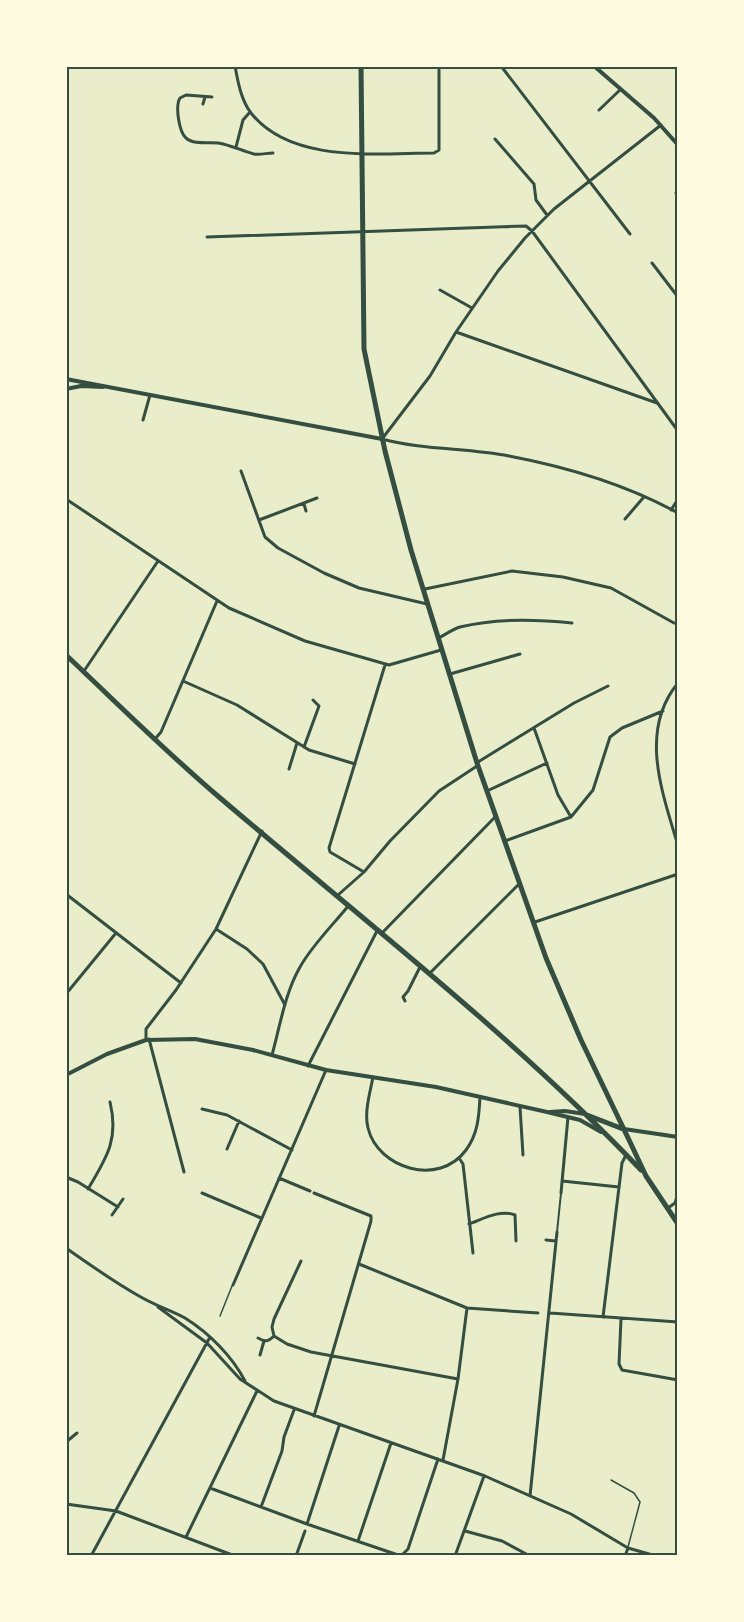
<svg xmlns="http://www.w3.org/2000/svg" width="744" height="1622" viewBox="0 0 744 1622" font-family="'Open Sans',sans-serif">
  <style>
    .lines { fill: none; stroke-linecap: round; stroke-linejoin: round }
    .service { stroke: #344e41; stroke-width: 1.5 }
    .pedestrian { stroke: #344e41; stroke-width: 2 }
    .minor { stroke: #344e41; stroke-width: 3 }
    .tertiary { stroke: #344e41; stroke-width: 4 }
    .trunk { stroke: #344e41; stroke-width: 5 }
    .neatline { fill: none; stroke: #344e41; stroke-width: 2 }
  </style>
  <rect width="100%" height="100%" fill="#e9edc9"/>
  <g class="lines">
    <path class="service" d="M220,1316L232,1286
      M611,1480L634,1493L640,1502L628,1547"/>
    <path class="pedestrian" d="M557,1232L561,1193"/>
    <path class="minor" d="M235,66C238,82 241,100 251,113C291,164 377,153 434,153L439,150V66
      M501,66L630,234
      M212,97L186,95L180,98C175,106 179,132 186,138C194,145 208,142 218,143C231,145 242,151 254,154C260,155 267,153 273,153
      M203,104L205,97
      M599,110L621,89
      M661,125L554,209L525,238L498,271L456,332L430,376L382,439C423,450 467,448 509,456C567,467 627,485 678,513
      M495,139L534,184L536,200L547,215
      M236,147L243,120L250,112
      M676,193L678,196
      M207,237L526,226L532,231L678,431
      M652,263L678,297
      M440,290L472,308
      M456,332L657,403
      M143,420L150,395
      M241,471L265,537L278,548L324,573L359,588L427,604
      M66,499L229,608L305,641L389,665L441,650
      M304,504L306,511
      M671,510L678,499
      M625,519L643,498
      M259,520L317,498
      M425,589L512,571L563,577L611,588L674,623
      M439,638C446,634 453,629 460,627C496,618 535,619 572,623
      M84,671L158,561
      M450,674L520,654
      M183,681L237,705L309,750L355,764
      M678,683C638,731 663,794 678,846
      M534,728L558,795L571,817
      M155,739L161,732L217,601
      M304,747L319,706L313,700
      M478,762L574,703L608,686
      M289,769L297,743
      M487,791L547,763
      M505,841L571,817L593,790L610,737L622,728L663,711
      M364,872L330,852L329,848L385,665
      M66,894L181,983
      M338,895L364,872L390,841L439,791L477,766
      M535,922L678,874
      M216,929L247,949L263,964L285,1005
      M382,933L496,816
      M430,973L520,883
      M66,994L116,933
      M405,1001L403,997L408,991L420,967
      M149,1039L184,1172
      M146,1040V1029L176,990L216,929L262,831
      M272,1055C280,1026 285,993 300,967C313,944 333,925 349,905
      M308,1066L378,929
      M373,1077C370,1093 364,1112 368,1128C378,1169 439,1187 466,1150C478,1134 479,1116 480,1097
      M520,1107L523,1155
      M202,1109L227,1115L292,1150
      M227,1149L239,1121
      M459,1158L463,1164L473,1253
      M66,1177L78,1182L118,1207
      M279,1178L310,1191
      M562,1181L619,1187
      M88,1189C107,1157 119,1139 110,1102
      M202,1193L261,1218
      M561,1193L568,1117
      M668,1208L675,1203L678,1193
      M112,1215L123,1199
      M469,1224C483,1219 500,1209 515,1215L516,1241
      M546,1240L556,1241
      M66,1248C90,1265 114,1282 139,1296C154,1305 170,1310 185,1318C209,1333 232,1356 245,1381
      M359,1264L467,1308L538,1313
      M233,1285L326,1070
      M158,1307L207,1343L240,1379L274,1401L485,1476L571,1514L628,1548L656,1556
      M550,1313L678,1322
      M603,1317L622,1163L626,1155
      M621,1319L619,1364L622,1370L678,1380
      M274,1336L272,1327L274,1319L301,1261
      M258,1338C265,1342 268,1342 274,1336L287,1344L311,1352L458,1379
      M260,1355L264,1341
      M314,1416L371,1221V1216L314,1193
      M66,1442L77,1433
      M443,1460L458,1379L467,1308
      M210,1488L307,1524L401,1556L408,1549L438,1459
      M530,1496L557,1232
      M66,1504L116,1511L235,1556
      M261,1507L282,1451L284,1437L294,1410
      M307,1524L339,1426
      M465,1531L502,1541L530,1556
      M186,1537L257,1391
      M358,1541L391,1443
      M91,1556L210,1337
      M296,1556L305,1531
      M455,1556L484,1476
      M625,1556L628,1548"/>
    <path class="tertiary" d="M594,66L654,118L678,145
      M66,379L382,439
      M66,389L81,386L103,387
      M66,1075L107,1054L146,1040L195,1039L253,1050L326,1070L436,1087L547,1112L580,1120L601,1132
      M550,1112L565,1111L585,1114
      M624,1129L678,1137"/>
    <path class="trunk" d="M361,66L364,349L385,451L411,550L477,763L546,958L581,1040L630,1142L646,1176L678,1224
      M66,655C117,703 166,752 219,797C363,920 510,1033 641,1170
      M587,1115L623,1129"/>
  </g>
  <rect width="744" height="1622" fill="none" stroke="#fefae0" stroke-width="135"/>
  <rect x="68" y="68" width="608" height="1486" class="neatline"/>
</svg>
